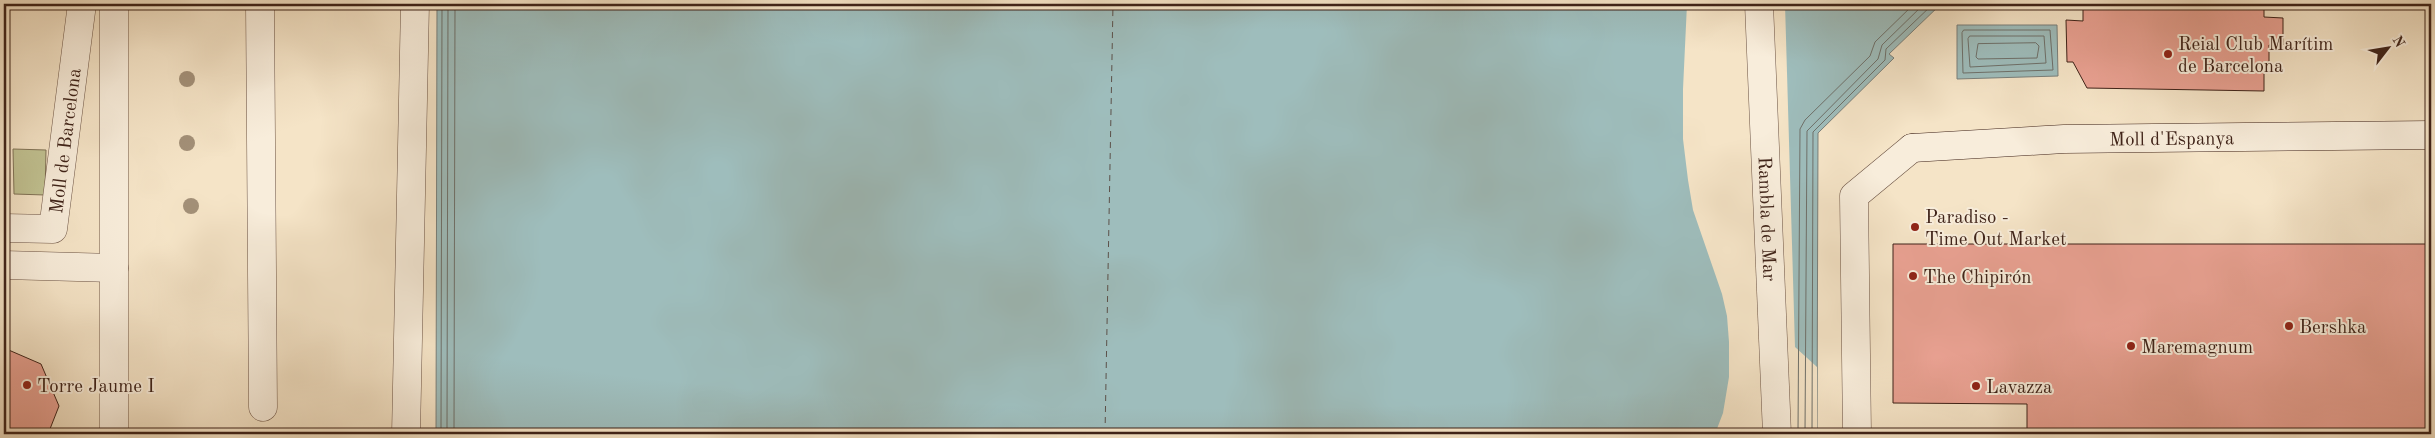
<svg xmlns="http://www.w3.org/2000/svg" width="2435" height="438" viewBox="0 0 2435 438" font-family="'Old Standard TT',serif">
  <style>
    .green { fill: #c1c292; stroke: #807256 }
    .water { fill: #9ebdbc; stroke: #787f7b }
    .pier { fill: #f5e4c7 }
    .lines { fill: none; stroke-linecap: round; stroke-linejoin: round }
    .shore { stroke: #6e706a; stroke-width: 1 }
    .ferry { stroke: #5c514a; stroke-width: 1; stroke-dasharray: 6 5; stroke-linecap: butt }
    .building { fill: #e9a192; stroke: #3f2319 }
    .street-casing { stroke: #6c5344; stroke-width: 29 }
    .secondary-casing { stroke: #3f2319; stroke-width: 29 }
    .street { stroke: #f8eddb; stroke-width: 28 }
    .secondary { stroke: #f8eddb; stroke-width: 28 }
    .tree { fill: #a39078 }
    .poi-dot { fill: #8f2418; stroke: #f8eddb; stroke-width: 2 }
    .labels { text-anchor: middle; stroke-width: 4; stroke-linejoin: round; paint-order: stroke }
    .poi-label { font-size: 19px; fill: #3f2319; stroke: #f8eddb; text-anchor: start }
    .street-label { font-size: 19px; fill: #3f2319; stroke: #f8eddb }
  </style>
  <rect width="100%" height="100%" fill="#f5e4c7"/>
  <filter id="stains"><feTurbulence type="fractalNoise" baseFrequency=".004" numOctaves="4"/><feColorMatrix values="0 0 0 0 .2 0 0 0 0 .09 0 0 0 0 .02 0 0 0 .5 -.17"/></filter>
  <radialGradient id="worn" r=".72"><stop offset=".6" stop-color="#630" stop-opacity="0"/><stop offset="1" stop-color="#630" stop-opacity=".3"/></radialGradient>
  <path class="green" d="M13,149L46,150L45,195L14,194Z"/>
  <path class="water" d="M437,4H1941L1889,54L1894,58L1818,133L1817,434H436Z
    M1957,25H2057L2058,76L1957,79Z"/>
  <path class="pier" d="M1687,4H1785L1795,347L1817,367V434H1715L1723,413L1729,377V342L1727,316L1722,294L1693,210L1688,180L1683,139V89Z"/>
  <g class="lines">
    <path class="shore" d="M1964,30H2050L2053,70L1963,73L1962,33Z
      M1970,36H2044L2046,63L1970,67L1968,39Z
      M2036,43L2039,46L2037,58L1978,59L1976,57L1978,44Z
      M441,434L442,4
      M447,434L448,4
      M454,434L455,4
      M1798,434L1800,129L1805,120L1870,56L1875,42L1914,4
      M1805,434L1807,131L1878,59L1882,45L1924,4
      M1812,434L1813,132L1885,60L1886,49L1933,4"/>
    <path class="ferry" d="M1105,434L1113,4"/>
  </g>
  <path class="building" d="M2083,4H2264V17L2283,18V45H2269V62H2264V91L2087,88L2073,62H2067L2066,20L2083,21Z
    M1893,244H2431V434H2027V404L1893,403Z
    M4,348L41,364L59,406L48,434H4Z"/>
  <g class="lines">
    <defs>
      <g id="street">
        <path d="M260,4L263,407"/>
        <path id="s1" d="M1759,4L1777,434"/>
        <path id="s2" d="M4,228L53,229L82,4"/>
        <path d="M4,265L114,268V4"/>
        <path d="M114,268V434"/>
        <path d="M406,434L415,4"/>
        <path d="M1857,434L1854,196L1912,148"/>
      </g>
      <g id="secondary">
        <path id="s3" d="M1912,148L2064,139L2431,135"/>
      </g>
    </defs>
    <use href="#street" class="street-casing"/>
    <use href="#secondary" class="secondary-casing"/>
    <use href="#street" class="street"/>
    <use href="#secondary" class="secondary"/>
  </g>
  <g class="tree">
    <circle cx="187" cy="79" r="8"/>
    <circle cx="187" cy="143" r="8"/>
    <circle cx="191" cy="206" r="8"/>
  </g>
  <g class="poi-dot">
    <circle cx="2168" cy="54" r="5"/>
    <circle cx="1915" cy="227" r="5"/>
    <circle cx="1913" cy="276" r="5"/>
    <circle cx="2289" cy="326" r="5"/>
    <circle cx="2131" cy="346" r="5"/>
    <circle cx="27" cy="385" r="5"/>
    <circle cx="1976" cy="386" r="5"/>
  </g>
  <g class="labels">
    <g class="poi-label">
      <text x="2178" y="50">Reial Club Marítim<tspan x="2178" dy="22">de Barcelona</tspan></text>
      <text x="1925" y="223">Paradiso -<tspan x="1925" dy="22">Time Out Market</tspan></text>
      <text x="1923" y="283">The Chipirón</text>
      <text x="2299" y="333">Bershka</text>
      <text x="2141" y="353">Maremagnum</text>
      <text x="37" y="392">Torre Jaume I</text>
      <text x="1986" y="393">Lavazza</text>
    </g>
    <g class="street-label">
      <text dy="7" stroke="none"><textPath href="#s3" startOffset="260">Moll d'Espanya</textPath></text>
      <text dy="7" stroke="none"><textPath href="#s2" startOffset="138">Moll de Barcelona</textPath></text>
      <text dy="7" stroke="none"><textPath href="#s1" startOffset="215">Rambla de Mar</textPath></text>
    </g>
  </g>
  <rect width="2435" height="438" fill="none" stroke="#f5e4c7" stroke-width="20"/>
  <rect x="5" y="5" width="2425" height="428" fill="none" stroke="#3f2319" stroke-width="2.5"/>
  <rect x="10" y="10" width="2415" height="418" fill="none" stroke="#3f2319"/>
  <g transform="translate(2388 48) rotate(59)" stroke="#f8eddb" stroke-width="4" paint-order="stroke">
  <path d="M0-4L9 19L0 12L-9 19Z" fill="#3f2319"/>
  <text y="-8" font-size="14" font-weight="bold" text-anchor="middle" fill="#3f2319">N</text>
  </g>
  <rect width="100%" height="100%" filter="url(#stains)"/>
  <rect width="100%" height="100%" fill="url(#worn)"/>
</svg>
